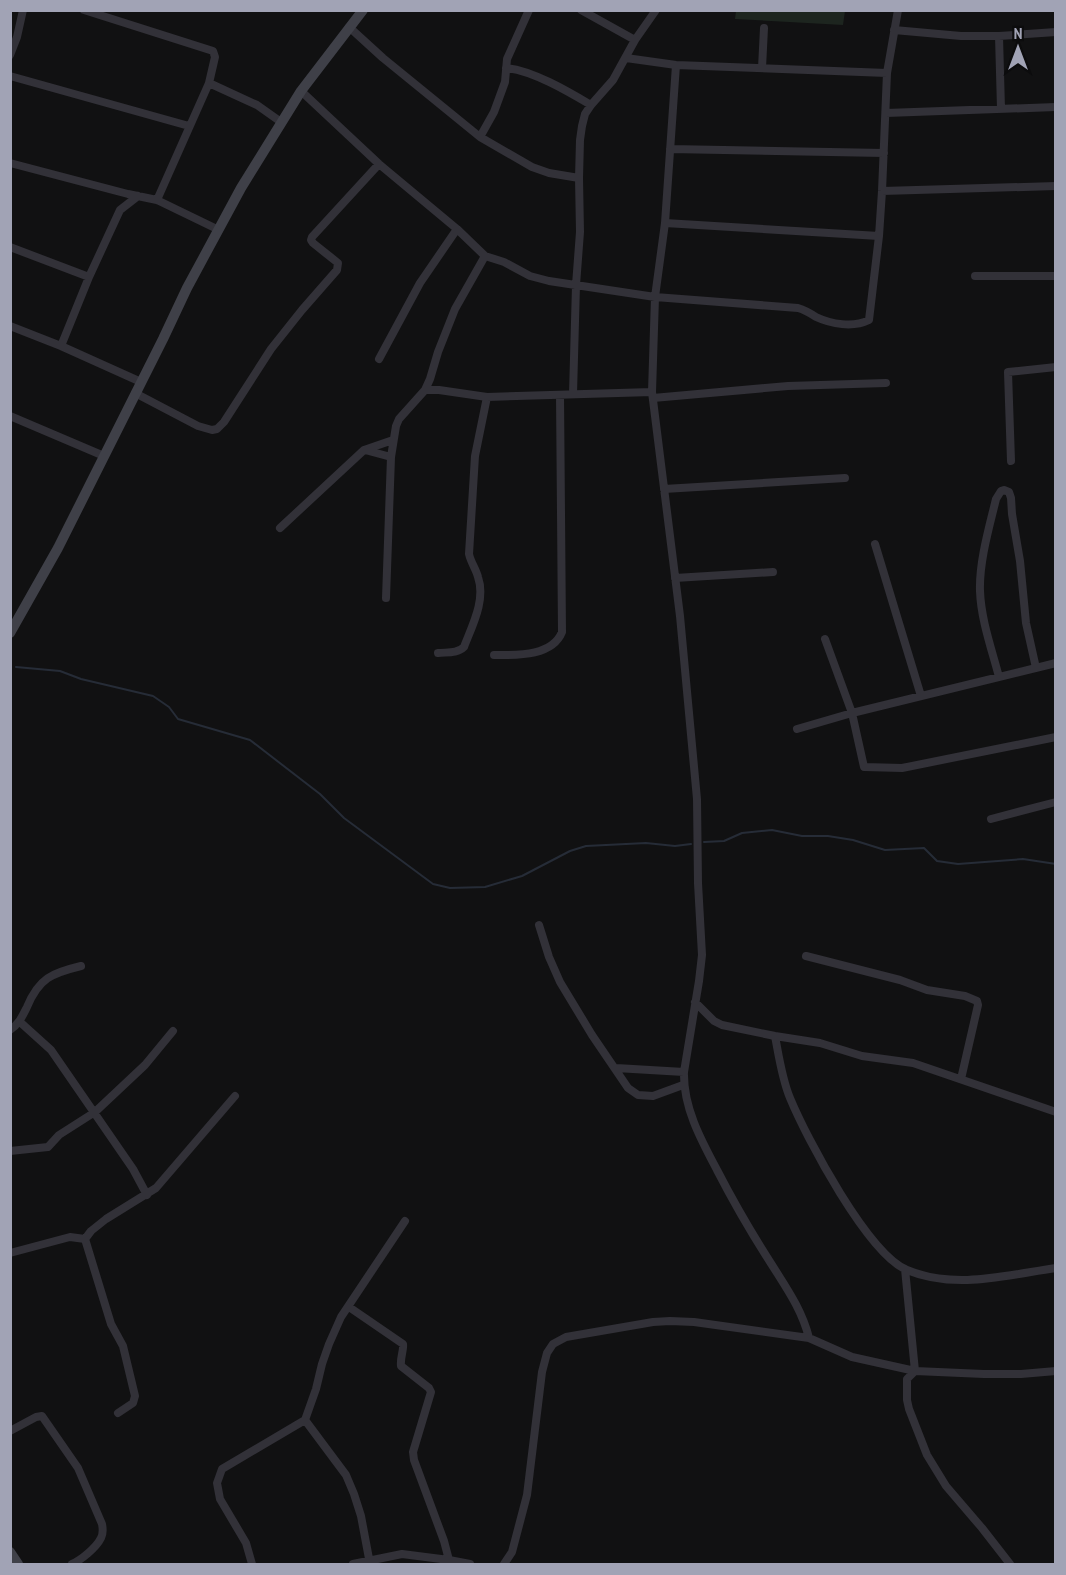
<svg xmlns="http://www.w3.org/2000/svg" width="1066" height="1575" viewBox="0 0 1066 1575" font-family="'PT Sans Narrow',sans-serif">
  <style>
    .green { fill: #1d251f }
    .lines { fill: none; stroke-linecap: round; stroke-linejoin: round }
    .stream { stroke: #262c37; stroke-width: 2 }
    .street { stroke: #323138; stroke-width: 8 }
    .secondary { stroke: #3f4048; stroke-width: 10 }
  </style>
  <rect width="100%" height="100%" fill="#111112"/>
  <path class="green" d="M736,11V10L845,11L843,25L735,19Z"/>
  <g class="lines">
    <path class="stream" d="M16,667L60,671L81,679L153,696L169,707L178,719L250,740L320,794L344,818L433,884L450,888L485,887L522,876L570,851L586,846L646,843L675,846L691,844
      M704,842L724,841L742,833L772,830L802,836H828L853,840L885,850L924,848L937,861L958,864L1023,859L1056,864"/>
    <path class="street" d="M84,10L213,51L215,57L209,83L157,200
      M581,10L635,40
      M349,27L383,58L480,137L532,167L549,173L579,178
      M894,30L961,36H999L1056,32
      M999,36L1001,109
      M10,55L17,37L23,10
      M626,58L676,65L887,73
      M676,65L665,223L655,297L652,392L680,616L697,799L698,883L702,955L699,981L684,1072C683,1107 701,1140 717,1170C734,1203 752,1234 772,1265C787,1289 802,1310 809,1338
      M506,68C532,70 569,92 591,105
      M762,68L764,28
      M10,76L189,126
      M209,83L257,105L281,122
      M301,91L379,164L457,229L485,256L504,262L530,276L549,281L655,297L798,308C805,310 810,313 816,317C831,324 853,328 869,320L879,236L882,191L887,73L898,10
      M886,113L1056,107
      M480,137L494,112L505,82L507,59L529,10
      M670,149L884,153
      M10,163L128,194L157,200L219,230
      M882,191L1056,186
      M665,223L879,236
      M10,247L89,277
      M975,276H1056
      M10,326L61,346L141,382
      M61,346L89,277L120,210L138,196
      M379,359L420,283L457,229
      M425,390H439L487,397L652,392
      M135,393L198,426L212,430L217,429L224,422L271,349L302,310L337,270L338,263L313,243L311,240L312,237L379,164
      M573,394L576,285L580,232L579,178L580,140L582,126L585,114L591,105L613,80L635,40L656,10
      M653,398L788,386L886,383
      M10,416L104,456
      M365,450L391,457
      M1011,461L1008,372L1056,367
      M664,489L845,478
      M280,528L364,450L393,440
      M875,544L921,696
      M675,578L773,572
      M386,598L391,457L396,426L399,419L425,390L430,379L438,352L455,309L485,256
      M825,639L852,713L864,767L902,768L1056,737
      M438,653C447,652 457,654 464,647C472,626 486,600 478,577C476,569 471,563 469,554L475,456L487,397
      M494,655C515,655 552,657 562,632L560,395
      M999,677C992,650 981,620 980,591C979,562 989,528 996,499L1001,491L1004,490L1009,492L1011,498L1012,514L1020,561L1026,623L1036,668
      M797,729L852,713L1056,663
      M991,819L1056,802
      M539,925L549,957L560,982L592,1035L628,1088L638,1095L653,1096L683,1085
      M806,956L900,980L927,990L965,996L977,1001L978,1005L961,1079
      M695,1002L714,1021L722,1025L775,1036L820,1043L862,1056L913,1063L1056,1112
      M20,1022L51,1050L133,1169L147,1195
      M10,1030C19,1024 22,1017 27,1007C39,978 52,973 81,966
      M775,1036C779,1057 782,1079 790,1098C807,1139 868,1254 907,1270C955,1290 1007,1275 1056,1268
      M616,1068L684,1072
      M10,1151L48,1147L59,1135L95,1112L145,1065L173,1031
      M10,1253L70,1237L85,1239
      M905,1269L915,1371L907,1379V1400L909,1409L927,1455L946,1486L982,1528L1010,1564
      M349,1307L403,1344C404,1350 400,1357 401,1366L429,1388L431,1392L413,1452L414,1460L444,1541L449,1560
      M118,1413L133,1403L135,1396L123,1346L111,1324L85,1239L91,1231L106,1219L156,1188L235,1096
      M305,1420L346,1475L354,1494L361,1516L370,1564
      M10,1431L36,1417L42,1416L78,1468L102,1524C103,1529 103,1534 101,1538C96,1548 81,1560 72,1564
      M252,1564L246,1543L220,1499L217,1483L222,1469L305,1420L316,1389L322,1364L329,1344L341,1317L405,1221
      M353,1564L402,1554L449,1560L470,1564
      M504,1564L512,1552L527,1495L542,1372L547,1353L553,1344L566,1337L653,1322L670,1321L694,1322L809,1338L852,1357L915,1371L984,1374H1021L1056,1371"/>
    <path class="secondary" d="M10,633L58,548L163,339L187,288L241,188L301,91L363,10
      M10,1552L18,1564"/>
  </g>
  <rect width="1066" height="1575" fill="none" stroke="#a1a3b5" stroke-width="24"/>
  <g transform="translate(1018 48)" stroke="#0c0c0d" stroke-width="4.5" paint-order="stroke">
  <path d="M0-4.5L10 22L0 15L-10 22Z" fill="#a1a3b5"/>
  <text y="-9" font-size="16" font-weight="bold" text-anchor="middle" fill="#a1a3b5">N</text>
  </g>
</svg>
